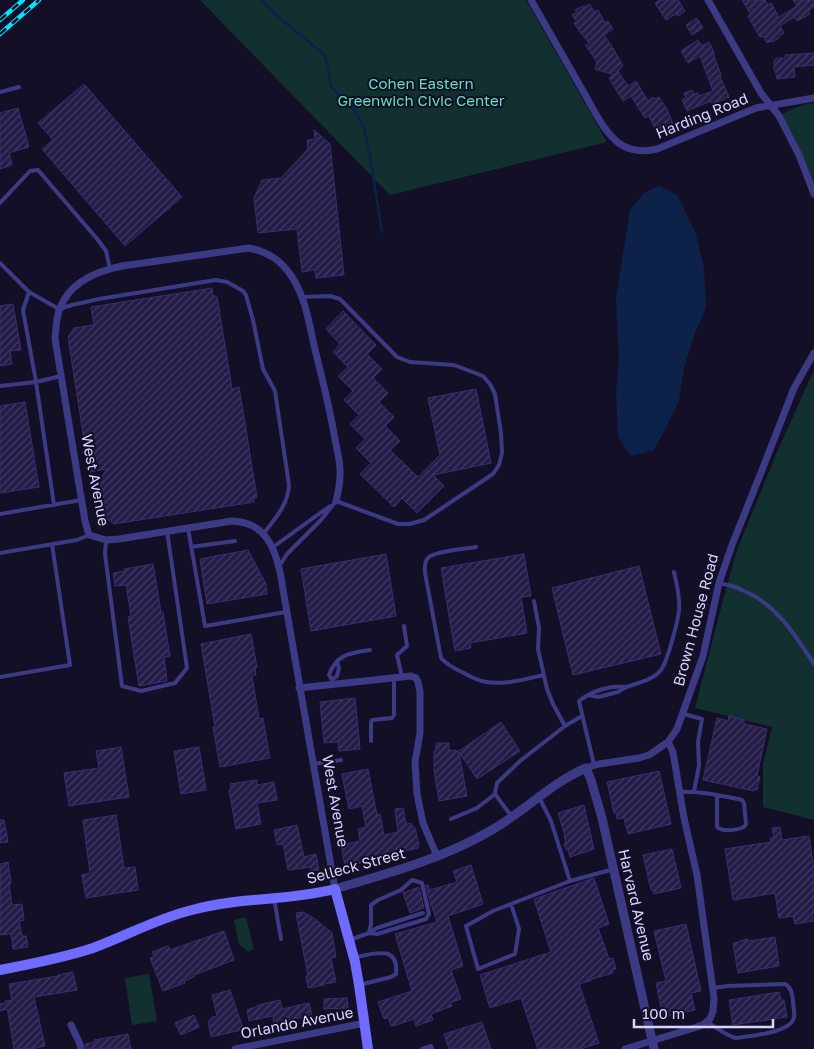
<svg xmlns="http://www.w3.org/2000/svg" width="814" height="1049" viewBox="0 0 814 1049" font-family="'Golos Text',sans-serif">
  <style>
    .green { fill: #12302f }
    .water { fill: #0c2248 }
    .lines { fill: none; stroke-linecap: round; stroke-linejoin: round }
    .stream { stroke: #0c2248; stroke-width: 2.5 }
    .building { fill: url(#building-hatch); stroke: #3b2d73 }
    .service { stroke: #3d3a85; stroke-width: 4 }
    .minor { stroke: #3d3a85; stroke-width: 7 }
    .tertiary { stroke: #3d3a85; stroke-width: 9 }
    .secondary { stroke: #6f6bff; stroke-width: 10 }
    .rail-casing { stroke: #00e5ff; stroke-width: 4.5 }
    .rail { stroke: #130f26; stroke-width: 2.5; stroke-dasharray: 8; stroke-linecap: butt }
    .labels { text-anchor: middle; stroke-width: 4; stroke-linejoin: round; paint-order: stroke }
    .park-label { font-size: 15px; fill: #5fe0c0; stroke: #130f26 }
    .street-label { font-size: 15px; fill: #d9d4ff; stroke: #130f26 }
  </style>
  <defs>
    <pattern id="building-hatch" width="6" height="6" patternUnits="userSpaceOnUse" patternTransform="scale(1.25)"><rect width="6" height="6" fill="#241b47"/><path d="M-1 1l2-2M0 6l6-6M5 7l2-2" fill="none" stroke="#433b63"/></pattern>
  </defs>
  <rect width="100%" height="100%" fill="#130f26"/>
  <path class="green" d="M200,0H526L607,142L390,195Z
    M814,103V194L779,116C790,110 801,104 814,103Z
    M814,370V820L763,807V764L772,727L695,708L721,608L737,550L777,452Z
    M246,917L254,949L248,952L239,944L234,920Z
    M149,974L157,1021L132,1025L125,978Z"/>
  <path class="water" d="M659,185L678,196L696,234L704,268L706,307L695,333L684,368L679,401L663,434L653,451L631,456L618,437L616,391L619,360L616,298L630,210L643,194Z"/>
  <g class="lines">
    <path class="stream" d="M261,0L282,20L325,55L331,87L356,112L364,129L369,151L382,232"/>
  </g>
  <path class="building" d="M660,0H678L685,11L678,16L676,14L666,20L655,3Z
    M742,0H765L768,5L771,3L779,17L797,6L793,0H814V7L808,11L810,14L797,21L794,17L780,26L784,33L779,36V38L772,42L771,41L767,43L763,36L760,37L754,27L748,16L751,15Z
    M590,4L594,12L598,10L605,23L608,21L613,29L604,35L613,48L623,66L619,69L620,70L618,71L628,86L636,81L648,101L653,97L655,99L659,97L667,109L673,124L656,131L649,116L645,118L631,96L623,101L609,78L614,75L595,69L597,62L586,46H585L589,43L580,32L574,23L577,22L572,15L577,12L575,10L583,6L584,7Z
    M697,18L703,28L692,35L686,25Z
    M698,40L702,46L709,42L714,52L713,53L721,75L720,76L729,97L712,104L711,101L687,111L682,100L686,98L684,93L692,90L694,94L698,93L699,96L713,91L700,56L688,63L681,51Z
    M814,53V65L794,67L795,77L777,79L775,70H774V61L776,58H785V55Z
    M84,84L182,197L125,246L42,149L53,140L38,123Z
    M18,108L29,147L9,153L12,165L0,169V113Z
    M314,130L330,144L344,275L316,278L315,270L302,272L297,229L258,233L254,198L262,180L281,178L308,149L307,140L315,139Z
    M212,288L213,296H217L232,389L239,387L257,497L254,498V502L114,524L102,515L98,491L101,486L97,483L107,469L89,472L68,337L74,328L94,325L91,307Z
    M13,304L21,350L10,351L12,364L0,366V306Z
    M343,311L376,345L367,354L382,369L373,378L388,393L379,402L394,417L385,426L400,441L390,450L418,477L440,455L428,398L476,389L491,463L433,475L444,486L417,513L402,498L394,507L360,474L371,463L356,448L365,439L350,424L359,415L344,400L353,391L338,376L348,367L333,352L340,344L326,329Z
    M25,402L39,487L0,493V406Z
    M248,550L266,584L267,594L207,604L200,559Z
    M386,554L396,616L311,631L301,569Z
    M524,554L531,596L521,597L527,633L470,643L471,648L455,651L441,568Z
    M153,564L161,612H163L170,656L164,657L167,681L139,686L128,617L131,616L126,585L115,586L113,573L124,571V569Z
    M639,566L661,654L573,675L552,588Z
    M251,634L257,667L255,668L256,675L252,676L253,682L259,719L263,718L270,758L220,767L213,727H215L201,644Z
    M355,698L360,749L339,751L338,742L324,743L320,702Z
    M729,716L744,720V724L767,729L757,776L760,777L757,790L754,789V791L703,780L717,718L728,721Z
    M501,722L520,751L477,779L459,752L467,796L439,801L434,770V751L436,750V743H449V750L459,751Z
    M121,747L129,797L69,806L64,773L99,768L96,751Z
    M199,747L206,790L181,794L174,751Z
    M368,769L377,815L380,814L384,835L398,832L395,809L403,808L406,824L411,823L412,826L415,828L419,845H418V848L361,861V863L345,866L341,845L360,841L358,829L366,827L362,806L349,809L342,774Z
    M659,771L671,824L628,834L624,818L617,819L616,813H614L607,782Z
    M257,780V785L274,782L277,800L257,803L261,824L236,829L229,790L231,789L230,784Z
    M584,805L594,849L570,857L568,850H566L564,843H566L564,836H565L558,813Z
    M116,815L124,868L135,867L138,890L86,898L82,875L90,873L83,820Z
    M0,820H4L8,842L0,843Z
    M297,825L304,857L316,854L319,870L311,871L310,867L288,870L283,844L277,845L274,830Z
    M780,827L782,840L809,836L814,869V913H812L813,921L795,924L793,916L779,918L775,893L733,900L725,849L771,842L770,838H774L772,828Z
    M672,849L681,888L654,894L653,890H651L643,855Z
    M8,862L11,883L9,884L12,905L22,904L24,920L19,921L22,936H26L28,947L13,949L11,934L0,935V864Z
    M471,865L483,904L448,916L463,966L451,970L461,999L450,1003L452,1006L431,1014L433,1020L416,1026L414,1019L393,1026V1025L391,1026L388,1017L384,1019L378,1002L412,991L395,934L437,922L432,906H431L426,885H428L430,890L457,882L453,871Z
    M594,878L609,924L598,928L609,959L613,958L616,969L612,970L613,973L592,979V980L579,984L599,1043L581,1049H538L521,998L490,1008L480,975L551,952L534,899Z
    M419,887L424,908L410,913L403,893Z
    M303,912L315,919L332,933L336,957L331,958L336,982L324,984V985L308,988L306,976H308L296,913Z
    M686,924L701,991L691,993L695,1010L663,1017L656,983L666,981L654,931Z
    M224,931L234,960L194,975V977L184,981L185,983L163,991L150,958L154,957L152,952L168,946L170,950Z
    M775,937L779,966L738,973L733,943L739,942V941L748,939V941Z
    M73,972L77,990L34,997L45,1046L31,1049H14L8,1013L7,1009L0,1011V1004L6,1003L5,1001L12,1000L9,984L58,976V975Z
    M230,990L243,1028H241V1030L211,1037L208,1021H211L210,1019L213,1018L212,1017L217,1016L212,995Z
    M779,992L781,1000H784L787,1017L733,1025L729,1000Z
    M347,998L348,1008L324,1009V999Z
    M280,1000L282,1009L309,1003L312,1015L284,1021L285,1024L274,1026L273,1016L249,1021L247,1010L258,1006V1005Z
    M194,1015L199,1027L181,1035L175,1023Z
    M482,1022L491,1049H449L444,1034Z
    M128,1034L131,1049H86L85,1044L95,1042L94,1040Z"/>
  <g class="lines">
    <path class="service" d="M0,92L19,87
      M0,203L30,171L38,170L98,240L106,251L110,269
      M0,263L29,292
      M303,297L330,296L340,299L397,357L410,362L454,365L483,376L490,384L495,394L501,433L502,453L499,465L493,474L424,520L410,524H398L336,501
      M0,386L36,382L61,376
      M54,505L36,382L23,310L29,292L59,309L72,305L99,299L216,280L227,282L243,291L246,295L253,320L263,369L275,391L289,485C288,505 275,519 263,534
      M0,514L81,500
      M188,528L205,626L286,612
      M106,540L105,554L122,686L141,691L175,683L187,668L167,531
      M191,547L235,541
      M273,547L330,506
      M476,547C466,549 434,551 428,558C424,561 425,568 425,573L441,658C447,665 455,669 464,673C471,677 478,681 486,682C505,685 526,679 544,675
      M0,553L77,540L89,535
      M280,565L287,554L321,520L336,501
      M719,583C727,585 735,586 742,590C776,604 794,633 814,664
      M534,601L539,628L538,649L547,689L553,704L565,726
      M0,677L70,665L52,544
      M402,677L397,655L407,646L404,626
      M332,680L337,676L339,668L337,662
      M332,684V680L329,675C336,654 351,653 370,650
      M626,687C638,683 653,680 661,670C668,660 677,624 679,611C680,598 677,584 674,572
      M589,695L598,697L618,692L626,687C610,685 592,691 579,701L594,765
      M684,714L702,719L698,742L699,766L694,791
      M371,741V723L372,720L392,718L394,715V678
      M313,764L341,760
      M680,792C701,791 722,796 742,800L744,803L746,824L744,827C737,830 725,832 718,828L717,826V795
      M495,794L497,783L520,761L565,726L582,716
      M539,797L551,821L570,881
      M451,819L477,808L495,794L512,817
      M412,880L422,883L429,914L426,919L377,934L369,933L371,924V905L378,900L401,890Z
      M274,898L281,939
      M511,904L519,929L515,954L478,969L466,926L493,911L570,881L614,869
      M350,940L369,933L377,928L423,913
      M356,957C374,954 399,944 396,974L391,977L359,985
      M707,1022C716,1027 726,1036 736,1038C749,1036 792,1033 794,1017C795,1013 793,1006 793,1001C792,994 792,988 785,984L728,986L712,988
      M422,1049L431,1046L432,1049"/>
    <path class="minor" d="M531,0C548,30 566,61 583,91C593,108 604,133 620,144C632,152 644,152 657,149L756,108L814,98
      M708,0L761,93L779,116L799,155L814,194
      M299,688L411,676L416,678L418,682L420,692V733L415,762L417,794L423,823L437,856
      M586,768L599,764L639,758L649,755L668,742L677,729L703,656L719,583L732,545L764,465L794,388L814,353
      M335,889L280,572C274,544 263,522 232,521L119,539L106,540L89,535L85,521L55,339C56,329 56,317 60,308C70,282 97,271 122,266L249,248C268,252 281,260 292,277C305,297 309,322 314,345C321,375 329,404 334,434C336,447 341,462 340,475C340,484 338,493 336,501
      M71,1025L80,1044L81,1049
      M235,1049L365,1023
      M625,1049L697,1027L704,1024L710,1019L713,1011L714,998L697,875L684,818L673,752L668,742"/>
    <path class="tertiary" d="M335,889C389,873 442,859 490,831C524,812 551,783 586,768L591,780L602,818L654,1049"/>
    <path class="secondary" d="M0,970C31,964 63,958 93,948C126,936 158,918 192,910C239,897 289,901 335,889L355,962L359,985L368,1049"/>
    <defs>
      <path id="rail" d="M0,20L23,0
        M0,34L39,0"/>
    </defs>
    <use href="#rail" class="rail-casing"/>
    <use href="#rail" class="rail"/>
  </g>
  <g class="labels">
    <g class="park-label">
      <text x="421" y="89">Cohen Eastern<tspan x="421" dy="17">Greenwich Civic Center</tspan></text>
    </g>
    <g class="street-label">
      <text transform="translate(702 116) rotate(-22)" y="5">Harding Road</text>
      <text transform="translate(95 480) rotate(79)" y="5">West Avenue</text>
      <text transform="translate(696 620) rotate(-75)" y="5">Brown House Road</text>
      <text transform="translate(335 801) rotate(80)" y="5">West Avenue</text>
      <text transform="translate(356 866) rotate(-15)" y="5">Selleck Street</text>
      <text transform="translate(636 905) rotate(77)" y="5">Harvard Avenue</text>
      <text transform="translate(297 1023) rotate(-11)" y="5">Orlando Avenue</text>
    </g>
  </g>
  <path d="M634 1019v8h139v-8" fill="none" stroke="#d9d4ff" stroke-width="2.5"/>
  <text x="642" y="1019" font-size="15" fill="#d9d4ff" stroke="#130f26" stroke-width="4" paint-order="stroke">100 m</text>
</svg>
